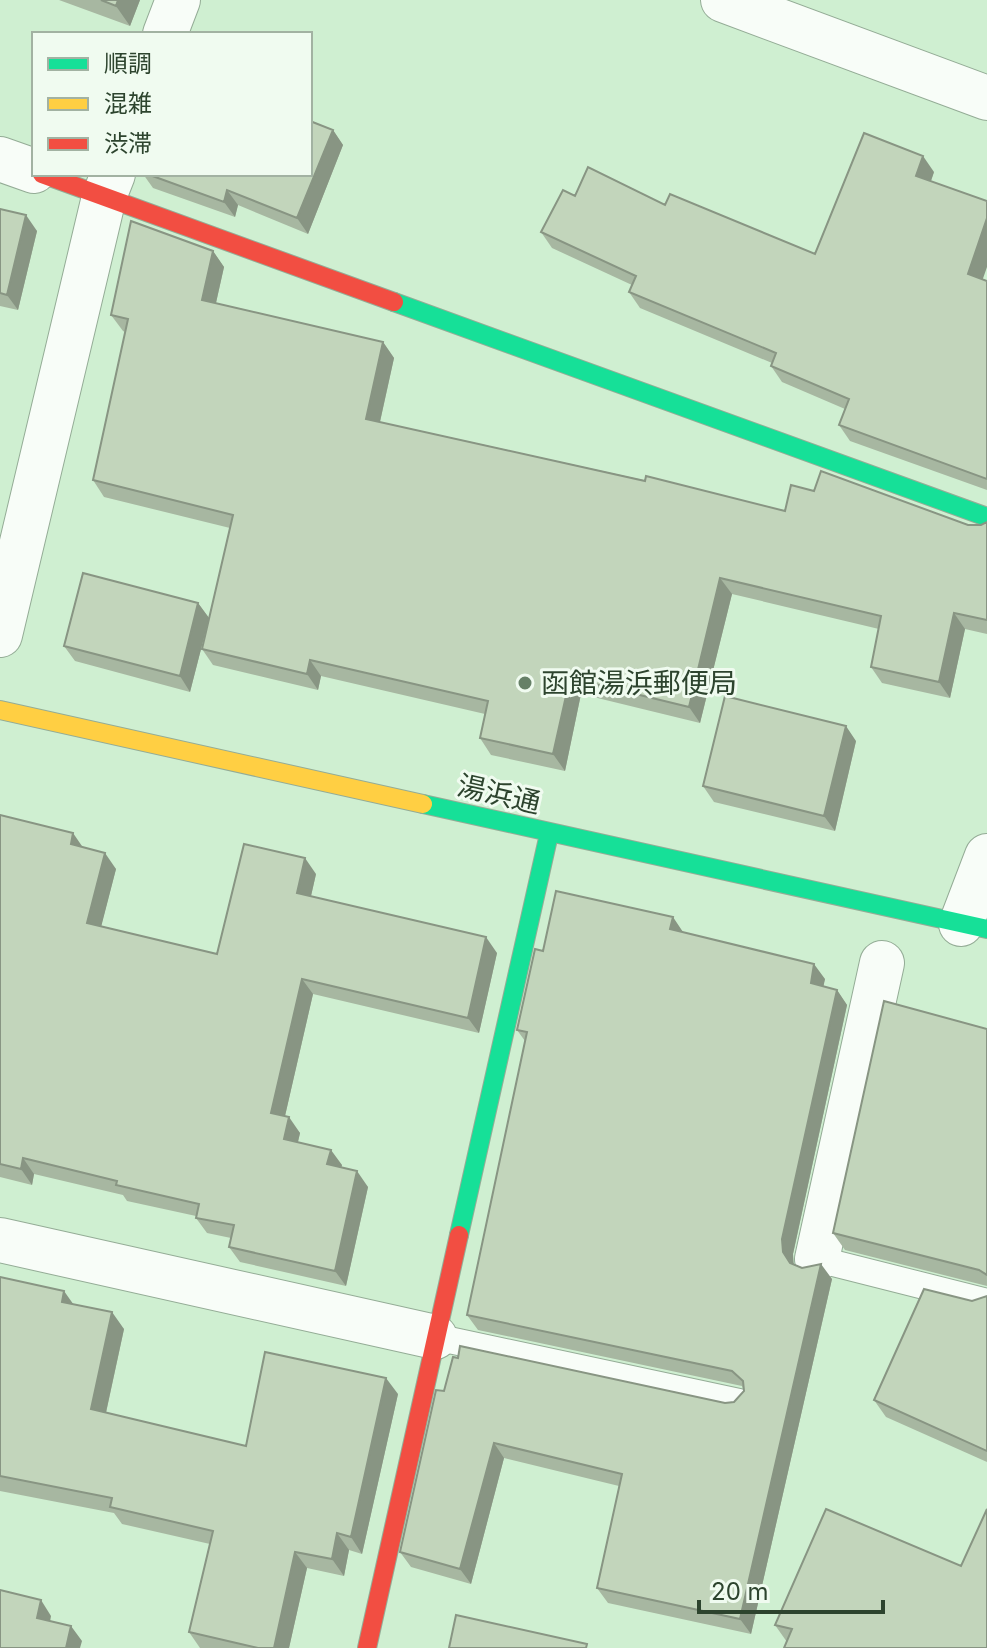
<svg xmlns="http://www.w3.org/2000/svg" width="987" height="1648" viewBox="0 0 987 1648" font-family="Inter,'Noto Sans JP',sans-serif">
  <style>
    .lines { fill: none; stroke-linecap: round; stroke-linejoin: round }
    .lane-casing { stroke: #94ac96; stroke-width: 28 }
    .street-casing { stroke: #94ac96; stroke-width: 46 }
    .fast-casing { stroke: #94ac96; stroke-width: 20 }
    .slow-casing { stroke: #94ac96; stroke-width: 20 }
    .jam-casing { stroke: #94ac96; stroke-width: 20 }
    .lane { stroke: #f8fdf8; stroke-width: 26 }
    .street { stroke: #f8fdf8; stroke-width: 44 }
    .fast { stroke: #16e098; stroke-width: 18 }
    .slow { stroke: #ffcf43; stroke-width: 18 }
    .jam { stroke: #f24e42; stroke-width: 18 }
    .wall { fill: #a7b7a1 }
    .shaded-wall { fill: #889583 }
    .building { fill: #c2d5bb; stroke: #889583; stroke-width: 2 }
    .poi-dot { fill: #668067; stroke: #f0fbf0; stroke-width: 3 }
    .labels { text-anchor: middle; stroke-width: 6; stroke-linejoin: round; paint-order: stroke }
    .poi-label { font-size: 28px; fill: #2d442e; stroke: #f0fbf0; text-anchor: start }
    .street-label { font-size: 28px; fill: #2d442e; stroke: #f0fbf0 }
  </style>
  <rect width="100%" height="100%" fill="#cfefd1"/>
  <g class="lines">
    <defs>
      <path id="lane" d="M817,1259L987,1302
        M435,1337L739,1402"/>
      <path id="street" d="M723,0L987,98
        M165,34L178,0
        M0,159L34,171
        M0,635L104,197L113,174
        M961,924L987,856
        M0,1240L435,1337
        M817,1259L882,963"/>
      <path id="fast" d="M394,302L987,517
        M423,804L987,929
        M459,1235L549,834"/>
      <path id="slow" d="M0,710L423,804"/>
      <path id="jam" d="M42,174L394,302
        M367,1648L459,1235"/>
    </defs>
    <use href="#lane" class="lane-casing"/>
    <use href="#street" class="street-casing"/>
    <use href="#fast" class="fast-casing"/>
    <use href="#slow" class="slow-casing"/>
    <use href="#jam" class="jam-casing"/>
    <use href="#lane" class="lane"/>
    <use href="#street" class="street"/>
    <use href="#fast" class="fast"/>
    <use href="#slow" class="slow"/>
    <use href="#jam" class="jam"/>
  </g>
  <path class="wall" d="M59,0H140L130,26Z
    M333,130L343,145L308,234L238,205L235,217L153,188L143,174H310Z
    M934,172L931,181L982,280L987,281V490L850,441L839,425L845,409L782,382L771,366L772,363L640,308L629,292L632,285L552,248L541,232L575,196L665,205L815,254Z
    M0,209L37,231L18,310L0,306Z
    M213,251L224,267L216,303L383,342L394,358L380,422L785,511L981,525L987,522V634L965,629L950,698L882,683L871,667L879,629L732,594L700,723L581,694L565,771L491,755L480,738L485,714L321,676L318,690L213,665L202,649L230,528L104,497L93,480L125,332L123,331L111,315Z
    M198,603L209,618L190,692L75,661L64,646Z
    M856,741L835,831L714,802L703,786Z
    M0,815L84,848L116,869L101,926L217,954L316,874L311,896L497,953L479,1033L313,994L285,1116L300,1133L298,1142L342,1165L341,1167L368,1187L346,1286L240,1262L229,1247L231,1238L207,1233L196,1218V1216L127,1201L123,1195L34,1174L32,1185L0,1177Z
    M683,932L825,979L823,986L837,990L847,1005L793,1254V1264L832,1279L751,1634L608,1603L597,1588L619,1486L504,1458L471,1584L411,1567L400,1552L444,1391L725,1403L734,1402L744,1391L742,1386L478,1330L467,1315L525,1041L517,1030L543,951Z
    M987,1029V1286L845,1250L833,1233Z
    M0,1277L73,1304L124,1329L106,1413L246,1446L398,1394L362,1554L349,1550L344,1576L307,1568L289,1648H200L189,1632L210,1544L122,1524L114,1513L0,1491Z
    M987,1296V1462L886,1417L874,1400L972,1301Z
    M775,1625L987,1648L787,1642Z"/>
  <path class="shaded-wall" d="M118,0H140L130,26L116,6Z
    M333,130L343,145L308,234L297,218Z
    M923,156L934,172L927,192L916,176Z
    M227,190L238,205L235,217L224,202Z
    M26,215L37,231L18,310L7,295Z
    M987,218V267L979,290L968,274Z
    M213,251L224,267L213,316L202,300Z
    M383,342L394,358L377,435L366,419Z
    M720,578L732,594L700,723L689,707Z
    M198,603L209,618L190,692L180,676Z
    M954,613L965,629L950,698L939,682Z
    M310,660L321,676L318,690L307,674Z
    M570,678L581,694L565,771L553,754Z
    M846,726L856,741L835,831L824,816Z
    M73,833L84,849L71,844Z
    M105,853L116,869L98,939L87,923Z
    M305,858L316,874L308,909L297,893Z
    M673,917L683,932L681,944L670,929Z
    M486,937L497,953L479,1033L468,1018Z
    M814,964L825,979L821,998L811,983Z
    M302,979L313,994L282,1129L271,1113Z
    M837,990L847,1005L793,1254L794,1267L783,1252L782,1239Z
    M289,1117L300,1133L295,1154L284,1139Z
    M331,1150L342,1165L338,1180L327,1164Z
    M23,1158L34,1174L32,1185L21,1169Z
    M357,1171L368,1187L346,1286L335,1271Z
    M821,1264L832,1279L751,1634L740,1619Z
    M64,1291L76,1308L62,1302Z
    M112,1312L124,1329L103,1426L91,1409Z
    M386,1378L398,1394L362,1554L351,1537Z
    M494,1443L504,1458L471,1584L460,1569Z
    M337,1533L349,1550L344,1576L332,1559Z
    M295,1552L307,1568L289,1648H274Z
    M41,1600L51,1616L48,1633L37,1618Z
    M71,1626L82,1641L80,1648H66Z"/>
  <path class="building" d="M101,0H118L116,6Z
    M310,121L333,130L297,218L227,190L224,202L147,174H310Z
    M864,133L923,156L916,176L987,201V218L968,274L987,281V479L839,425L849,399L771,366L776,353L629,292L636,276L541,232L563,190L575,196L588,167L665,205L670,194L815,254Z
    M0,209L26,215L7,295L0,293Z
    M131,221L213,251L202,300L383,342L366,419L645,481L646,476L785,511L791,485L814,491L821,471L968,525H981L987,522V620L954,613L939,682L871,667L881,616L720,578L689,707L570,678L553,754L480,738L488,701L310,660L307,674L202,649L233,515L93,480L128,319L111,315Z
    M83,573L198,603L180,676L64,646Z
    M725,696L846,726L824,816L703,786Z
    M0,815L73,833L71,844L105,853L87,923L217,954L244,844L305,858L297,893L486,937L468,1018L302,979L271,1113L289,1117L284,1139L331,1150L327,1164L357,1171L335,1271L229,1247L234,1225L196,1218L199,1204L116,1185L117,1181L23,1158L21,1169L0,1164Z
    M556,891L673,917L670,929L814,964L811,983L837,990L782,1239L783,1252L790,1263L802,1268L821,1264L740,1619L597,1588L622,1474L494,1443L460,1569L400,1552L436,1390L444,1391L453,1357L458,1358L460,1346L725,1403L734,1402L744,1391L743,1381L732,1371L467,1315L527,1032L517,1030L535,949L543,951Z
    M884,1001L987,1029V1275L979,1270L833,1233Z
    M0,1277L64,1291L62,1302L112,1312L91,1409L246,1446L265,1352L386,1378L351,1537L337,1533L332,1559L295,1552L274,1648H258L189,1632L213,1531L110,1507L112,1498L0,1476Z
    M924,1289L972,1301L987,1296V1451L874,1400Z
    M826,1509L961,1566L987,1509V1648H784L792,1629L775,1625Z
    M0,1590L41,1600L37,1618L71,1626L66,1648H0Z
    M456,1615L587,1644L586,1648H449Z"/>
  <circle class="poi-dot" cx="525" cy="683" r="8"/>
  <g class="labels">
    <g class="poi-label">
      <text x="541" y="693">函館湯浜郵便局</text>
    </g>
    <g class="street-label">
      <text transform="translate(499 794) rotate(13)" y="10">湯浜通</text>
    </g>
  </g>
  <rect x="32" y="32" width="280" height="144" fill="#f0fbf0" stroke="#a2b2a2" stroke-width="2"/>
  <rect x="48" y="58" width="40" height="12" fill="#16e098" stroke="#a2b2a2" stroke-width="2"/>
  <text x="104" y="72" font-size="24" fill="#2d442e">順調</text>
  <rect x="48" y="98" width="40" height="12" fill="#ffcf43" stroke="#a2b2a2" stroke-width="2"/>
  <text x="104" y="112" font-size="24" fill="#2d442e">混雑</text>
  <rect x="48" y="138" width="40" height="12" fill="#f24e42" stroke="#a2b2a2" stroke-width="2"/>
  <text x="104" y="152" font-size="24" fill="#2d442e">渋滞</text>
  <path d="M699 1600v12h184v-12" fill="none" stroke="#2d442e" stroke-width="4"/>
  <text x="711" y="1600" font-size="24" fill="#2d442e" stroke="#f0fbf0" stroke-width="6" paint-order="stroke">20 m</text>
</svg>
